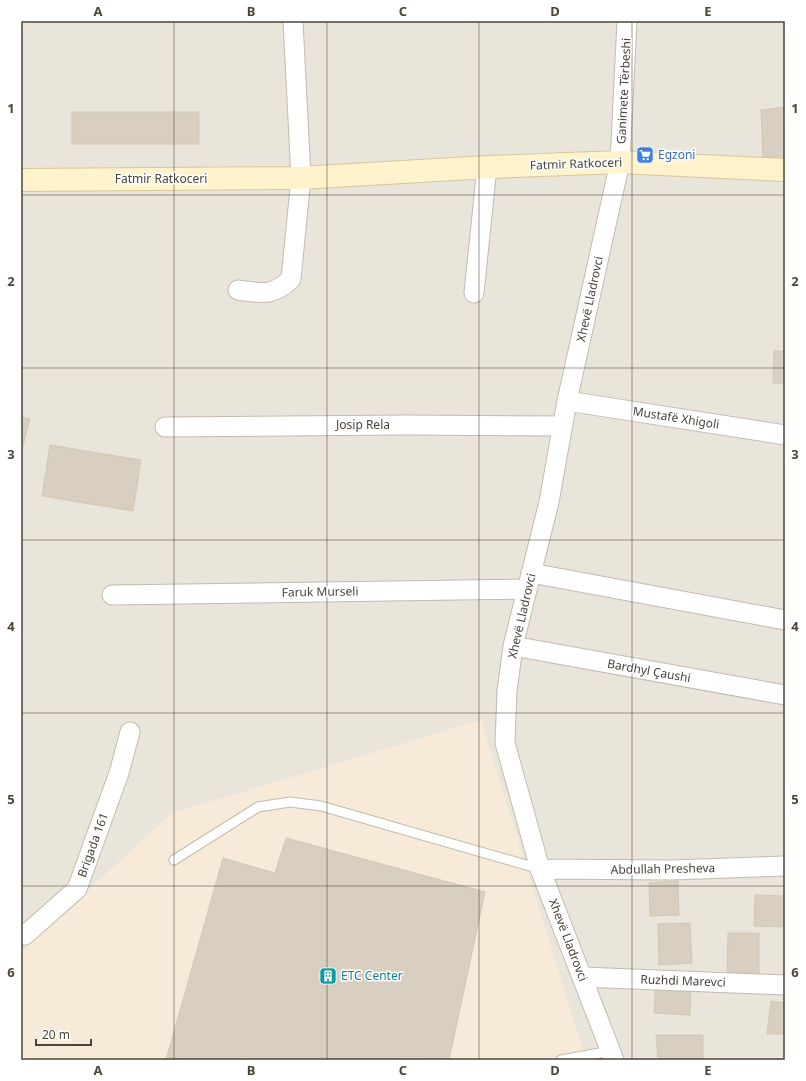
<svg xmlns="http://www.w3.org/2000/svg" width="806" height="1081" viewBox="0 0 806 1081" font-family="'Noto Sans',sans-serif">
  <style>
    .residential { fill: #eae5da }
    .commercial { fill: #f7ead8 }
    .building { fill: #d8cfc1; stroke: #d3c7b4 }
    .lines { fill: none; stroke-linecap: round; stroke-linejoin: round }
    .lane-casing { stroke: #c2bbae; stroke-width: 11 }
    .street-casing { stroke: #c2bbae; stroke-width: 21 }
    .secondary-casing { stroke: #d6c79b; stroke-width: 24 }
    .lane { stroke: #fff; stroke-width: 9 }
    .street { stroke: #fff; stroke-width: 19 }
    .secondary { stroke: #fff3cd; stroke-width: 22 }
    .grid { fill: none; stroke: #4b4439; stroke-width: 1; stroke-opacity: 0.55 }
    .labels { text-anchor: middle; stroke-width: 3; stroke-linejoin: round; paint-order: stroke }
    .street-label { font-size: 12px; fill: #4b4439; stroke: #fff }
    .shop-label { font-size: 12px; fill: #366cbe; stroke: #fff; text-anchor: start }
    .culture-label { font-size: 12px; fill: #0d838f; stroke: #fff; text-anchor: start }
    .neatline { fill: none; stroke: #4b4439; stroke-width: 1.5 }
    .grid-label { font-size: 13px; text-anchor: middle; font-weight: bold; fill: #4b4439 }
  </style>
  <rect width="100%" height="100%" fill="#f6f3ec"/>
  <path class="residential" d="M21,21H785V1060H586L172,813L21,953Z"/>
  <path class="commercial" d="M481,720L586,1060H21V953L172,813Z"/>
  <path class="building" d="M785,107V157H763L761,110Z
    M72,112H199V144H72Z
    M774,351H785V383H773Z
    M21,417L30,419L21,453Z
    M50,445L141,460L133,511L42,496Z
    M286,838L485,892L449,1060H166L223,858L275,873Z
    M678,881L679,915L650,916L649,883Z
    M755,895L785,896V927L754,926Z
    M690,923L692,963L659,965L658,924Z
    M728,933H759V976H727Z
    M656,981L691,983L690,1015L654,1013Z
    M771,1001L785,1003V1034H767Z
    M656,1035H703V1060H658Z"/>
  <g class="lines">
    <defs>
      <path id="lane" d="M174,860L258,807L290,802L321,806L540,869
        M561,1060L611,1051"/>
      <path id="street" d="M238,290C262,293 272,297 291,279L301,178L293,21
        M474,293L487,167
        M567,401L785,435
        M165,427L407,425L562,426
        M531,573L785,620
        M112,595L527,589
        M513,646L785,695
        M540,869L672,870L785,866
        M21,933L25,935L77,889L119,773L130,732
        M582,977L785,985
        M614,1060L540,869L505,743L507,691L513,646L549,502L567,401L620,162L627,21"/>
      <path id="secondary" d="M21,180L301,178L487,167L620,162L785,170"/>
    </defs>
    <use href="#lane" class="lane-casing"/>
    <use href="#street" class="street-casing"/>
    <use href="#secondary" class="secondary-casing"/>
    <use href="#lane" class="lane"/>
    <use href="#street" class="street"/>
    <use href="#secondary" class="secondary"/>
  </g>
  <path class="grid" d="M174,21V1060M327,21V1060M479,21V1060M632,21V1060M21,195H785M21,368H785M21,540H785M21,713H785M21,886H785"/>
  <defs>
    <symbol id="supermarket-square" viewBox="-11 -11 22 22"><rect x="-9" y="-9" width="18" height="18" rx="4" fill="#3f7fe0" stroke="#fff"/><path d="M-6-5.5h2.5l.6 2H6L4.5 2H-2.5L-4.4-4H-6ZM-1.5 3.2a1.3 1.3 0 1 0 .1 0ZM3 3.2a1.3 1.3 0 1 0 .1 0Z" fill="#fff"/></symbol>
    <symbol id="building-square" viewBox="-11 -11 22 22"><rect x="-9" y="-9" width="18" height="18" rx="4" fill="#0f9aa8" stroke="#fff"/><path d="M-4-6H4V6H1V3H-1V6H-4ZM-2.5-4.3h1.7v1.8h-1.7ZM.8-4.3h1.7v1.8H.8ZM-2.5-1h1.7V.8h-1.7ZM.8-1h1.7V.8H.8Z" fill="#fff"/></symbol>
  </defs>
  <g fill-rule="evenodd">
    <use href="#supermarket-square" x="635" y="145" width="20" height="20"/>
    <use href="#building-square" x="318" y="966" width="20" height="20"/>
  </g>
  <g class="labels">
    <g class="street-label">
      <text transform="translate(624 91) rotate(-87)" y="4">Ganimete Tërbeshi</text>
      <text transform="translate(576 164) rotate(-2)" y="4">Fatmir Ratkoceri</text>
      <text x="161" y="183">Fatmir Ratkoceri</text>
      <text transform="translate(590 299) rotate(-78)" y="4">Xhevë Lladrovci</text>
      <text transform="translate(676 418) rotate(9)" y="4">Mustafë Xhigoli</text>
      <text x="363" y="429">Josip Rela</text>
      <text transform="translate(320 592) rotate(-1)" y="4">Faruk Murseli</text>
      <text transform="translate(522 616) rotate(-77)" y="4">Xhevë Lladrovci</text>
      <text transform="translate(649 671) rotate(10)" y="4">Bardhyl Çaushi</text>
      <text transform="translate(93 845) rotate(-70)" y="4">Brigada 161</text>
      <text transform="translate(663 869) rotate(-1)" y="4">Abdullah Presheva</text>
      <text transform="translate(568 940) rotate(69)" y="4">Xhevë Lladrovci</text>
      <text transform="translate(683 981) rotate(2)" y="4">Ruzhdi Marevci</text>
    </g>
    <g class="shop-label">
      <text x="658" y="159">Egzoni</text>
    </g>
    <g class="culture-label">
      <text x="341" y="980">ETC Center</text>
    </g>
  </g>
  <rect width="806" height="1081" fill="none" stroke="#ffffff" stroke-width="44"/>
  <path d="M36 1039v6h55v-6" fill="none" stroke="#4b4439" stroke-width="2"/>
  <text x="42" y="1039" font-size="12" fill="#4b4439" stroke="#ffffff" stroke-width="3" paint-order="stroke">20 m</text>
  <rect x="22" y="22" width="762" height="1037" class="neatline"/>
  <g class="grid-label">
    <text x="98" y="16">A</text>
    <text x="251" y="16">B</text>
    <text x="403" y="16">C</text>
    <text x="555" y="16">D</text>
    <text x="708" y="16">E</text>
    <text x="11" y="113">1</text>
    <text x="795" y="113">1</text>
    <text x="11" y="286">2</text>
    <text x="795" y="286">2</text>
    <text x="11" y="459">3</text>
    <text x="795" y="459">3</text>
    <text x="11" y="631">4</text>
    <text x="795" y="631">4</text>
    <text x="11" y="804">5</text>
    <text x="795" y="804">5</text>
    <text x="11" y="977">6</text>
    <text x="795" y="977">6</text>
    <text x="98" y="1075">A</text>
    <text x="251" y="1075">B</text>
    <text x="403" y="1075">C</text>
    <text x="555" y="1075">D</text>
    <text x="708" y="1075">E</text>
  </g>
</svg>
